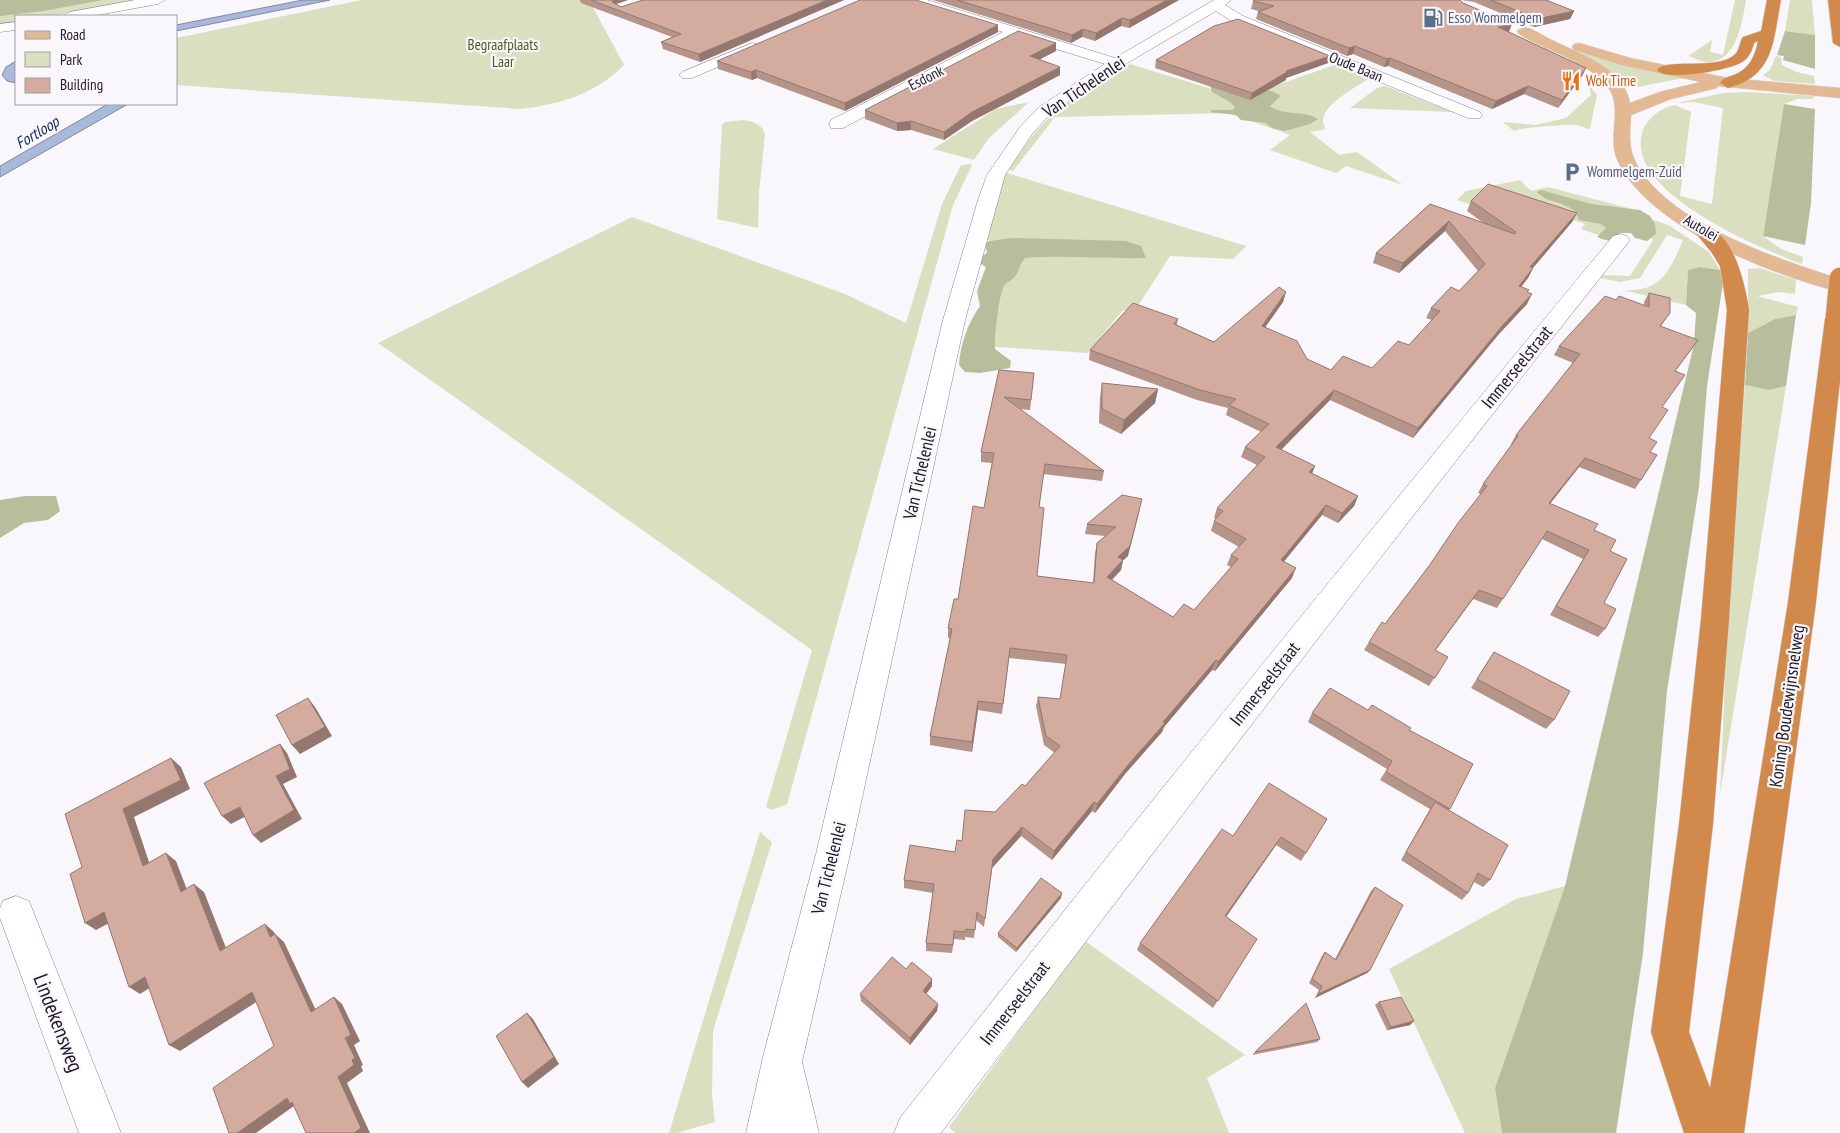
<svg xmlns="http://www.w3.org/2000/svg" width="1840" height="1133" viewBox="0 0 1840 1133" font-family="'PT Sans Narrow',sans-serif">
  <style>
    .green { fill: #d9dfbf }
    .forest { fill: #b8be9b }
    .water { fill: #a8b9d9; stroke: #7f89a3 }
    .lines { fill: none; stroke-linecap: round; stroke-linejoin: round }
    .minor-casing { stroke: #8f7f9b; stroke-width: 1 }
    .major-casing { stroke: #d2d1d3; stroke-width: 1 }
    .highway-casing { stroke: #d2d1d3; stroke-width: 1 }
    .minor { fill: #fff; fill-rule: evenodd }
    .major { fill: #e3b994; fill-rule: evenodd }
    .highway { fill: #d18a4c; fill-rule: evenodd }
    .highway-bridge-casing { stroke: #d2d1d3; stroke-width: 22; stroke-linecap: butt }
    .highway-bridge { stroke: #d18a4c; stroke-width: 21 }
    .wall { fill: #b59489 }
    .shaded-wall { fill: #94786f }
    .building { fill: #d3ac9f; stroke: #94786f }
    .labels { text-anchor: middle; stroke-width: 4.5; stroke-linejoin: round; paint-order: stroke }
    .far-service-label { font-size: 15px; fill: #4e5e75; stroke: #f9f6fc; text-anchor: start }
    .far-park-label { font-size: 15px; fill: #50571e; stroke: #f9f6fc }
    .far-street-label { font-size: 15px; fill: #1f1924; stroke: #f9f6fc }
    .far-food-label { font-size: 15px; fill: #c56008; stroke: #f9f6fc; text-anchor: start }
    .far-water-label { font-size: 16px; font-style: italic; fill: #142851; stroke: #f9f6fc }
    .street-label { font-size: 18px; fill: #1f1924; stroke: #f9f6fc }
    .near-street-label { font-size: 21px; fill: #1f1924; stroke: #f9f6fc }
  </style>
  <rect width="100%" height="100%" fill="#f9f6fc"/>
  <path class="green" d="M0,0H141L52,16H16V23L0,25Z
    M362,0H589L624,65C596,94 558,105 519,109L176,85V38Z
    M1735,0H1746C1742,23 1737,62 1707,62C1702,62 1694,58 1688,56L1712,40L1710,52L1723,55Z
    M1790,0H1812L1815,35L1785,31Z
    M1576,52L1684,78L1632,88L1626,87L1606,70Z
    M1776,56L1781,57L1782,65L1797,72L1814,76L1815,84L1774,81L1763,75L1770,70Z
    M1130,64L1241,98L1334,65L1368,79C1354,89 1312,109 1326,129L1310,132L1339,155L1357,152L1403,185L1346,166L1336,173L1270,150L1290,135L1229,113L1055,117L1013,171L1006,169L1038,129L1060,107Z
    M1589,85L1597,95L1590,129C1584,128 1576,124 1570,125C1561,125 1521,127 1514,131L1503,122L1536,125L1566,118L1591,95Z
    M1385,86L1452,112L1350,108L1377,88Z
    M1749,92L1815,96L1812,99H1797L1784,104L1763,236L1781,249L1803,257L1802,264C1760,248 1621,191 1643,130C1648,118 1662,107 1675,105L1691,112L1680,196L1712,204L1723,108L1694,102L1676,103L1723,93Z
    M1029,102L989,138L974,160L933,149L996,109Z
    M744,120C755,122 761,124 765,134L759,193L758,228L717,219L722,125L725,122Z
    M970,164L972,165L953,205L787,804L772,810L766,807L812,650L378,343L632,217L845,294L906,323L942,204L961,165Z
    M1004,172L1010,174L1246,246L1233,259L1170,256L1136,309L1122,311L1088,353L983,346L1012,242L987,240Z
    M1520,180L1531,191L1548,187L1632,209L1594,207L1624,222L1610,239L1581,229L1585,224L1483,190L1475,206L1457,200L1466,191Z
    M1654,220L1670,226L1709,252L1720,270L1700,267L1688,270L1686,305L1623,290C1660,293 1670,271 1683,240L1667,235L1640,278L1620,282L1600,278L1602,275L1630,276L1653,240L1642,222Z
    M1760,268L1796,280L1795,294L1779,292L1757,296L1798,307L1796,315L1775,319L1748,333V269Z
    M1745,385L1769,390L1786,386L1720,794L1728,614Z
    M760,832L772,842L713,1031L712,1096L715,1122L677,1133H669Z
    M1565,886L1495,1088L1502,1133H1465L1389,969L1516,899Z
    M1085,941L1245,1055L1207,1078L1229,1133H955L949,1127Z"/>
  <path class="forest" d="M0,0H103L43,11L0,16Z
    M1785,31L1815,35V69L1783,60L1784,56L1777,55Z
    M1210,85C1228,86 1267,85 1281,96L1270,106C1282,116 1304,110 1318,119L1310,124L1285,131L1272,128L1266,123L1241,120L1236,115L1210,112L1212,110H1232L1235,107L1230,102L1212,92Z
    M1784,104L1815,109L1811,203L1805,245L1763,236Z
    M1541,190L1591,204L1640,210L1650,216L1655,224L1656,234L1647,241L1635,238L1631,233H1620V238C1611,242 1606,241 1597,237L1606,228L1601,224L1579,220C1577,216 1576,212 1573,210C1562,201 1547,203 1537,192Z
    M1012,238L1126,241L1141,246L1146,258C1105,259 1066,255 1025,258C1018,266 1020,269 1016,275C1013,280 1007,282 1004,286C999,293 994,339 995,349L1011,361L1010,368L980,373L965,372L959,365C960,345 968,323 980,306L977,291L986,267L978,262L980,257L987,253L985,244L989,241Z
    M1700,267L1720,270L1723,283L1707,386L1699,487L1667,691L1643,953L1616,1133H1502L1495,1088L1565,886L1694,344L1696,313L1686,305L1688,270Z
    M1796,315L1786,386L1769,390L1745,385L1748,333L1775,319Z
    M25,496H56L60,511L48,520L24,523L0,538V500Z"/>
  <path class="water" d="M303,0H330L176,31V25Z
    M16,61V83L7,81L2,75L6,67Z
    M108,104H128L0,177V166Z"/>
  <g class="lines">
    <defs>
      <path id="minor" d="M135,0H165L158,4L92,16H63L70,12Z
        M906,0H927L1115,58L1214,0H1231L1225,5L1243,16L1480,112L1482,115L1480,118H1468L1233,22L1216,11L1122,66L1051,113L1032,134L1005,175L965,320L850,854L803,1057L802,1062L819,1133H746L763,1057L816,854L943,320L978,200L987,175L1020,127L1039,107L1105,64L1017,37L843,128H831L829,124L831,120L1003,32L908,3Z
        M16,22V30L0,32V24Z
        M752,43L757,44L759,47L757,50L692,78H682L679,75L682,72Z
        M1620,234L1627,236L1630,240L1627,244C1394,537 1166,834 941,1133H894L900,1118C1134,821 1372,527 1613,236Z
        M16,896L29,901L121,1133H79L0,918V908L3,901Z"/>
      <path id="major" d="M1524,27C1534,29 1543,36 1552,40C1581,55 1623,67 1630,103L1660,92L1701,82L1622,65L1574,50L1572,47L1574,44L1579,43L1630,58L1728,78L1840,88V98L1718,86L1717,88L1671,99L1631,115C1630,130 1628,146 1635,161C1666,223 1778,259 1840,279V292C1773,275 1646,227 1617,159C1607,136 1624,106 1607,86C1585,60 1547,51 1519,34L1517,31Z"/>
      <path id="highway" d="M1767,0H1781C1773,40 1775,76 1728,88L1720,83C1723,78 1728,77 1734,75C1749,69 1755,57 1758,41L1754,43C1752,51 1749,58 1742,62C1730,70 1665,82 1657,70C1666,57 1723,72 1737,52C1740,47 1740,41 1743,37L1761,31Z
        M1828,0H1840V47L1833,43Z
        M1704,225C1734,233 1745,284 1749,310L1729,619L1713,824L1689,1032L1710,1088L1788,602L1825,319L1828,314H1840V381L1816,602L1744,1133H1684L1651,1032L1679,824L1701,619L1727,310L1720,266L1712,253L1694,231L1697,227Z"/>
    </defs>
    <use href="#minor" class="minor-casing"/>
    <use href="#major" class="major-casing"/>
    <use href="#highway" class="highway-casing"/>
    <use href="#minor" class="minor"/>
    <use href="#major" class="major"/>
    <use href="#highway" class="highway"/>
    <defs>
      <path id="highway-bridge" d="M1836,319L1840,278"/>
    </defs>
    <use href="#highway-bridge" class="highway-bridge-casing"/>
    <use href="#highway-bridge" class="highway-bridge"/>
  </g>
  <path class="wall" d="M580,0H628L616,4L621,7L643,0H844L700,62L663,49L661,42L672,37L581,3Z
    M933,0H1179L1129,28L1121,26L1095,41L1082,37L1071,43Z
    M1461,0H1546L1574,11L1570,19L1534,27L1474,2Z
    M1253,1L1463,3L1509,32L1586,68L1582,76L1558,108L1524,94L1492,109L1388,66L1384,67L1353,54L1347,56L1256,19L1258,12L1259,11L1251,9Z
    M998,32L845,111L757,78L752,80L718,69L717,61Z
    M1056,51L1039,59L1060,75L972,121L944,140L911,130L897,131L865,119V110Z
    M1330,56L1328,63L1286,78V80L1250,100L1155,68L1156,60Z
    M1471,201L1577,213L1572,222L1533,268L1528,278L1521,287L1528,292L1527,304L1498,335L1413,438L1330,400L1281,450L1315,466L1312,473L1358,496L1354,506L1338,523L1322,515L1284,561L1292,578L1215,671L1212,670L1164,727L1162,732L1125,774L1095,813L1092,811L1052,860L1021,836L992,868L984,927L976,920L974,938L965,937V940L954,939L952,953L926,951V943L933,893L904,888V880L955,852L962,841L1025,786L1055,753L1044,745L1036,706L1038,697L1060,699L1066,664L1009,658L1002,714L978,710L972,752L930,745V736L950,638H948V628L958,599L984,508L992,463L981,462V452L999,370L1034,373L1030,410L1019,409L1104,471L1102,481L1043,474L1039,507L1037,576L1093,583L1095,553L1097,543L1105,536L1085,534L1087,524L1122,495L1128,556L1123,560L1121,570L1112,580L1173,617L1194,610L1231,567L1227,565L1231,555L1239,547L1211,531L1214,521L1216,519L1214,518L1217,508L1257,465L1241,457L1245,447L1261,432L1226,415L1228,408L1197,400L1089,360L1090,350L1178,319L1177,325L1214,342L1286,292L1283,302L1265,327L1307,359L1331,370L1372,368L1409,345L1432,320L1426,318L1431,308L1459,291L1478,271L1445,231L1399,273L1373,263L1376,253L1430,204L1485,224L1467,211Z
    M1649,293L1670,313L1661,326L1692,349L1675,371L1662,407L1649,438L1650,452L1641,480L1635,489L1579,467L1550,504L1594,530L1610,551L1604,603L1605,629L1598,637L1550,615L1583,559L1542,539L1497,608L1473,599L1435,651L1448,657L1429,686L1364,650L1369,642L1385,624L1429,566L1481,494L1478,493L1483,484L1512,444H1511L1516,435L1573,363L1554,355L1559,346L1616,300L1644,306V302Z
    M1102,383L1158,389L1155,403L1121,434L1099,423L1100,397Z
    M1494,652L1554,720L1546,729L1471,688Z
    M1368,710L1409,730L1473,764L1449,810L1490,880L1483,887L1474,882L1468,893L1462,900L1401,860L1430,809L1380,780L1387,769L1308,722L1312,713Z
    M1327,819L1301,861L1276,845L1226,917L1257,939L1213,1008L1137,950L1140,943L1233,836Z
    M1375,887L1370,970L1367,973L1315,998L1319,990L1309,983L1322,956L1325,952L1335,959L1371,891Z
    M1061,898L1016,952L998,937V933Z
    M906,969L932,986L926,994L938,1004L937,1011L910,1045L861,1001L860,994Z
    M1379,1002L1414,1021L1410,1025L1387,1030L1375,1005Z
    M1320,1039L1317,1042L1252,1055L1255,1052Z"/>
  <path class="shaded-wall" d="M613,0H628L616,4L613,9L612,2Z
    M827,0H844L700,62L699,54Z
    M1167,0H1179L1129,28L1130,20Z
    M1574,11L1570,19L1534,27L1537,19Z
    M1122,18L1121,26L1095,41L1096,33Z
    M1512,24L1509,32L1498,27Z
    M998,25V32L845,111V103Z
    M1083,29L1082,37L1071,43L1072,35Z
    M1056,43V51L1029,65L1030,56Z
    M1355,46L1353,54L1347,56L1349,48Z
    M1330,56L1328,63L1286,78V80L1250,100L1252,93L1286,71Z
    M1390,58L1388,66L1384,67L1387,59Z
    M1060,67V75L972,121L944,140V132L972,112Z
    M1586,68L1582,76L1558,108L1562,100Z
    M756,70L757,78L752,80L751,72Z
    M1528,86L1524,94L1492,109L1496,101Z
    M911,121V130L897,131V123Z
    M1577,213L1572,222L1525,277L1530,267Z
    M1449,221L1445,231L1399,273L1403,263Z
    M1533,268L1528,278L1514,296L1519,286Z
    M1286,292L1283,302L1259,336L1262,326Z
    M1532,294L1527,304L1498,335L1413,438L1418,428L1503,325Z
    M1158,389L1155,403L1121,434L1124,420Z
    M1334,390L1330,400L1273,458L1276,447Z
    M1585,458L1579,467L1543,512L1549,503Z
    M1315,466L1311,476L1309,472Z
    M1358,496L1354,506L1338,523L1342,513Z
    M1326,505L1322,515L1277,570L1281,560Z
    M1140,509L1128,556L1116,567L1118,557Z
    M1123,560L1121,570L1105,587L1107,577Z
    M1296,568L1292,578L1215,671L1218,662Z
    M1479,590L1473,599L1429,659L1435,650Z
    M1216,660L1212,670L1164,727L1162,732L1125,774L1095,813L1097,804L1128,765L1163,722Z
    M308,698L315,707L332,736L300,754L292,745Z
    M978,701V710L972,752V742Z
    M280,744L287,753L297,777L283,784L302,819L261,843L253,835L276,776Z
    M171,758L181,767L190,789L134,817L153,874L143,866L123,809Z
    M1094,802L1092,811L1052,860L1054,851Z
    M240,807L248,815L231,824L222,816Z
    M1022,827L1021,836L992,868L984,927L993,859Z
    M1281,837L1276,845L1221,924L1225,916Z
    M166,853L176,861L191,900L181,892Z
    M194,884L204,892L230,958L220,951Z
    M1062,893L1061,898L1016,952L1017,948Z
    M104,912L115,920L96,930L85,923Z
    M265,924L274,932L279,945L270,937Z
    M275,934L284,942L320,1019L311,1012Z
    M1370,970L1367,973L1315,998L1318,994Z
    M145,977L156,984L140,994L129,987Z
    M932,979V986L923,998V991Z
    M252,992L261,999L180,1051L169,1045Z
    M334,997L342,1004L360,1041L354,1045L363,1065L361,1066L363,1071L347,1083L370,1133H354L338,1077L352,1060Z
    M938,1004L937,1011L910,1045V1038Z
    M527,1013L533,1019L559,1064L528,1088L522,1082Z
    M1414,1021L1410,1025L1387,1030L1391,1027Z
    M287,1098L302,1108L300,1110L294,1106L256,1133H237Z"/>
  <path class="building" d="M591,0H613L612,2L621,7L643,0H827L699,54L661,42L681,34Z
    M860,0H916L998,25L845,103L756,70L751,72L717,61Z
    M957,0H1167L1130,20L1122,18L1096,33L1083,29L1072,35Z
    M1255,0H1460L1463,3L1512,24L1498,27L1586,68L1562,100L1528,86L1496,101L1390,58L1387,59L1355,46L1349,48L1258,12L1274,6L1253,1Z
    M1491,0H1546L1574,11L1537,19Z
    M1238,19L1330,56L1286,71L1287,72L1252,93L1156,60L1214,26Z
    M1018,31L1056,43L1030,56L1060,67L972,112L944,132L911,121L897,123L865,110Z
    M1488,184L1577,213L1530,267L1533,268L1519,286L1529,290L1527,292L1532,294L1503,325L1418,428L1334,390L1276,447L1315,466L1309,472L1358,496L1342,513L1326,505L1281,560L1296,568L1218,662L1216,660L1163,722L1165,723L1128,765L1097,804L1094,802L1054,851L1022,827L993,859L985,919L977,912L975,930L966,929V932L954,931L953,945L926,943L934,884L904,880L910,845L955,852L957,840L962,841L965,810L995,812L1022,784L1025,786L1060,746L1046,736L1038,697L1060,699L1067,655L1010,648L1003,704L978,701L972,742L930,736L952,629L948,628L954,599H958L973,506L984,508L994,453L981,452L999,370L1034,373L1031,400L1004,397L1104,471L1045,464L1039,507L1044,508L1037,576L1094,583L1097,543L1116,527L1087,524L1122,495L1142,499L1130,546L1118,557L1123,560L1107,577L1173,617L1184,604L1194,610L1238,559L1231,555L1246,539L1214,521L1223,511L1217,508L1265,457L1245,447L1269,424L1229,405L1236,399L1200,390L1090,350L1133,303L1178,319L1174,324L1214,342L1279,287L1286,292L1262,326L1297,341L1307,359L1331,370L1343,356L1372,368L1398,341L1409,345L1440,311L1431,308L1451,287L1459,291L1485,264L1449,221L1403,263L1376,253L1430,204L1515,234L1516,232L1471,201Z
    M1649,293L1670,298V313L1660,326L1698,340L1675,371L1685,375L1662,407L1668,410L1649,438L1657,442L1650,452L1657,455L1641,480L1585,458L1549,503L1598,524L1594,530L1616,540L1610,551L1627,559L1604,603L1616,609L1605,629L1556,606L1589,550L1547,531L1503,599L1479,590L1435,650L1448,657L1435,678L1369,642L1382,622L1385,624L1429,566L1458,523L1487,486L1483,484L1518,436L1516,435L1580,354L1559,346L1605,296L1616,300L1619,296L1649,307Z
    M1102,383L1158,389L1124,420L1102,409Z
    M1494,652L1570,691L1554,720L1477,679Z
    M1330,688L1368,710L1372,705L1411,728L1409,730L1473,764L1450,809L1386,772L1392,761L1312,713Z
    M308,698L325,727L292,745L276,715Z
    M280,744L290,769L276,776L294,810L253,835L240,807L222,816L204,783Z
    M171,758L181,780L123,809L143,866L166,853L181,892L194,884L220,951L265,924L270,937L275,934L311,1012L334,997L351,1035L345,1038L355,1058L352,1060L354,1065L338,1077L361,1128L354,1133H306L292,1102L290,1104L287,1098L237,1133H229L213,1088L274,1046L252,992L169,1045L145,977L129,987L104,912L85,923L70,874L82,867L65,814Z
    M1269,783L1327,819L1306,853L1281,837L1225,916L1257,939L1218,1001L1140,943L1222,829L1233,836Z
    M1435,802L1508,845L1490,880L1478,873L1468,893L1406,852Z
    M1041,878L1062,893L1017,948L998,933Z
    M1375,887L1403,905L1370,970L1318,994L1322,986L1312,979L1325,952L1336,960Z
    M892,957L906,969L912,962L932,979L923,991L938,1004L910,1038L860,994Z
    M1401,997L1414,1021L1391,1027L1379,1002Z
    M1306,1003L1320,1039L1255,1052Z
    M527,1013L554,1057L522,1082L496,1036Z"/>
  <defs>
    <symbol id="fuel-bare" viewBox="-9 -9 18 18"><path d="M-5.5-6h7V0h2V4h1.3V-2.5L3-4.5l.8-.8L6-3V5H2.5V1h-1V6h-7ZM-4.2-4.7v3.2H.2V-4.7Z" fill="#5c6f8a" stroke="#f9f6fc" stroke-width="2.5" paint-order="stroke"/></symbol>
    <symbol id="restaurant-bare" viewBox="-9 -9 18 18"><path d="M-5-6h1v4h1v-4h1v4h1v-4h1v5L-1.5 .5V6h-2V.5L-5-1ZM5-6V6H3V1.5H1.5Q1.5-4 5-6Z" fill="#e8710a" stroke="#f9f6fc" stroke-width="2.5" paint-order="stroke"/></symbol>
    <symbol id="parking-bare" viewBox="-9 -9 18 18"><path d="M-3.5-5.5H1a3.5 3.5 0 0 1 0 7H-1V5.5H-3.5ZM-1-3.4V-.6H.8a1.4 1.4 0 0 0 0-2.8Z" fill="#5c6f8a" stroke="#f9f6fc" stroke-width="2.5" paint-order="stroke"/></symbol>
  </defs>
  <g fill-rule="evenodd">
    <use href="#fuel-bare" x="1419" y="4" width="28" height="28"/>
    <use href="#restaurant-bare" x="1557" y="67" width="28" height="28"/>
    <use href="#parking-bare" x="1558" y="158" width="28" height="28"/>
  </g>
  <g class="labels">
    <g class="far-service-label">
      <text x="1448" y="23">Esso Wommelgem</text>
      <text x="1587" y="177">Wommelgem-Zuid</text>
    </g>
    <g class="far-park-label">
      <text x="503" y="50">Begraafplaats<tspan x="503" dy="17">Laar</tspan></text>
    </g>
    <g class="far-street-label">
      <text transform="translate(1356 67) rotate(22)" y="5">Oude Baan</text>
      <text transform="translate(926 78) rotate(-27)" y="5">Esdonk</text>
      <text transform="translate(1701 228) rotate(30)" y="5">Autolei</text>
    </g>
    <g class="far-food-label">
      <text x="1586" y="86">Wok Time</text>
    </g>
    <g class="far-water-label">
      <text transform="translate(37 132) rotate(-31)" y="6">Fortloop</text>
    </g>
    <g class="street-label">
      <text transform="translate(1084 87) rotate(-34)" y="6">Van Tichelenlei</text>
      <text transform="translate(1517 367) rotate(-51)" y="6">Immerseelstraat</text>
      <text transform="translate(920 473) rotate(-77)" y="6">Van Tichelenlei</text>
      <text transform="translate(1265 684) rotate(-52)" y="6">Immerseelstraat</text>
      <text transform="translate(1787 706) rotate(-82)" y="6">Koning Boudewijnsnelweg</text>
      <text transform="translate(829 868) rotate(-76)" y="6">Van Tichelenlei</text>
      <text transform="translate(1015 1003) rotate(-52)" y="6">Immerseelstraat</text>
    </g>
    <g class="near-street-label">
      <text transform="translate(58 1023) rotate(69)" y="7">Lindekensweg</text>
    </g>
  </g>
  <rect x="15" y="15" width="162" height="90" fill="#f9f6fc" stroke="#a29ea6"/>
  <rect x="25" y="31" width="25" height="8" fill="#e3b994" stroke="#a29ea6"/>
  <text x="60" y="40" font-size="15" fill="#1f1924">Road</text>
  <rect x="25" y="52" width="25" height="15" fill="#d9dfbf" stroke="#a29ea6"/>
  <text x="60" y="65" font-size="15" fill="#1f1924">Park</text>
  <rect x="25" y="78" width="25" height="15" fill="#d3ac9f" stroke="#a29ea6"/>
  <text x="60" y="90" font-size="15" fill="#1f1924">Building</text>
</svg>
